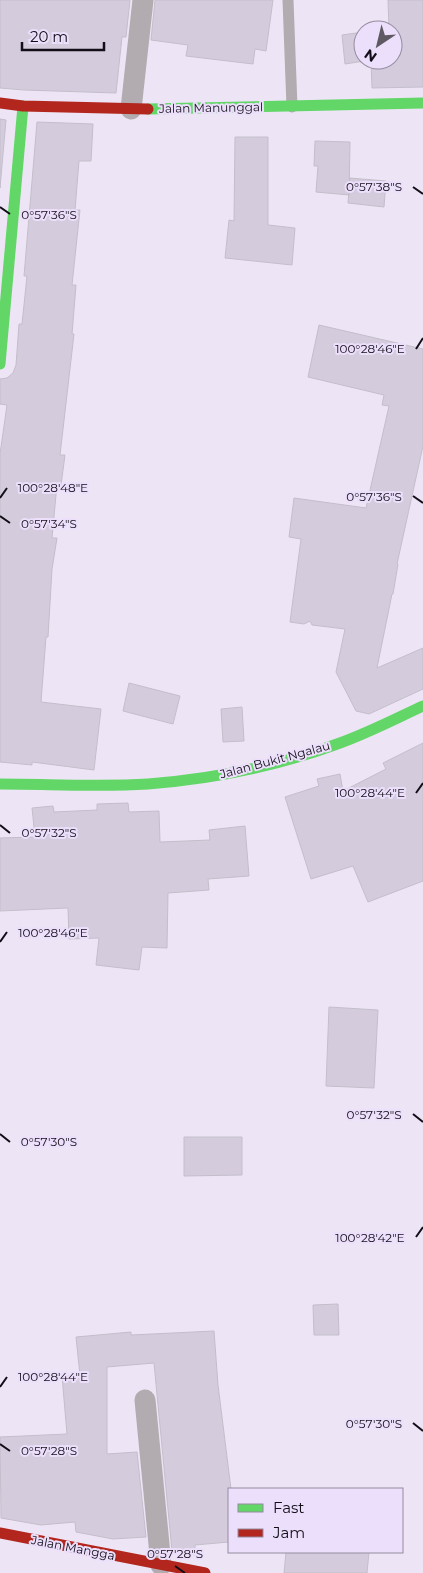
<svg xmlns="http://www.w3.org/2000/svg" width="423" height="1573" viewBox="0 0 423 1573" font-family="Montserrat,sans-serif">
  <style>
    .building { fill: #d4ccdd; stroke: #c4becb }
    .lines { fill: none; stroke-linecap: round; stroke-linejoin: round }
    .lane { stroke: #b2acb0; stroke-width: 11 }
    .street { stroke: #b2acb0; stroke-width: 21 }
    .fast { stroke: #63d668; stroke-width: 11 }
    .jam { stroke: #b3261e; stroke-width: 11 }
    .ticks { fill: none; stroke: #120d16; stroke-width: 2 }
    .labels { text-anchor: middle; stroke-width: 4; stroke-linejoin: round; paint-order: stroke }
    .street-label { font-size: 12px; fill: #120d16; stroke: #ecdffb }
    .ticks-label { font-size: 12px; text-anchor: middle; fill: #120d16; stroke: #ecdffb; stroke-width: 4; stroke-linejoin: round; paint-order: stroke }
  </style>
  <rect width="100%" height="100%" fill="#ede5f5"/>
  <path class="building" d="M0,0H130L126,37H122L116,93L24,90L0,88Z
    M155,0H273L266,51L255,49L253,64L186,56L188,45L151,40Z
    M388,0H423V87L372,88L371,60L345,64L342,35L363,32V60H393V30H381L389,29Z
    M0,119L6,120L0,188Z
    M37,122L93,124L91,161H79L75,210H80L72,285H76L72,334H74L60,455H65L61,485L57,484L52,538H57L52,569L48,637H46L41,702L101,709L94,770L32,762V765L0,762V454L7,405L0,404V379L7,378L13,373L16,365L19,324H22L27,276H24Z
    M235,137H268V225L295,228L292,265L225,258L229,220L234,221Z
    M315,141L350,142L349,195L316,192L318,166H314Z
    M350,178L386,181L384,207L348,203Z
    M319,325L423,349V446L397,564H398L393,594H392L377,668L423,648V689L369,714L356,711L336,672L345,629L312,625L310,621L304,624L290,622L301,539L289,537L294,498L366,508L389,406L382,405L384,395L308,377Z
    M129,683L180,696L173,724L123,711Z
    M242,707L244,741L223,742L221,709Z
    M423,743V881L368,902L353,866L311,879L285,797L319,786L317,779L340,774L343,791L386,769L383,763Z
    M128,803L129,812L159,811L160,842L210,840L209,830L245,826L249,876L208,879L209,890L168,893L167,948L142,947L139,970L96,965L99,938L69,939L68,908L0,911V838L35,837L32,808L53,806L54,812L97,810V804Z
    M329,1007L378,1010L374,1088L326,1086Z
    M184,1137H242V1175L184,1176Z
    M338,1304L339,1335H314L313,1305Z
    M214,1331L218,1385L231,1489H229V1542L195,1545V1555L172,1551L154,1363L107,1367V1454L137,1452L146,1537L113,1539L76,1532L75,1522L41,1525L1,1518L0,1437L67,1434L62,1376L80,1375L76,1337L131,1332V1335Z
    M286,1552H369L367,1573H284Z"/>
  <g class="lines">
    <path class="lane" d="M288,0L292,107"/>
    <path class="street" d="M131,109L143,0
      M145,1400L161,1565"/>
    <path class="fast" d="M148,109L423,103
      M0,364L23,106
      M0,784C49,784 99,787 148,784C213,779 278,766 340,743C368,733 395,719 423,706"/>
    <path class="jam" d="M0,103L23,106L148,109
      M0,1533L205,1573"/>
  </g>
  <path class="ticks" d="M413,187L423,194M0,207L10,214M416,349L423,338M413,496L423,503M0,498L7,488M0,516L10,523M416,793L423,783M0,825L10,833M0,942L7,932M413,1114L423,1122M0,1134L10,1142M416,1237L423,1227M0,1387L7,1377M413,1423L423,1431M0,1444L10,1451M175,1566L185,1573"/>
  <g class="labels">
    <g class="street-label">
      <text transform="translate(211 108) rotate(-1)" y="4">Jalan Manunggal</text>
      <text transform="translate(275 760) rotate(-15)" y="4">Jalan Bukit Ngalau</text>
      <text transform="translate(73 1548) rotate(11)" y="4">Jalan Mangga</text>
    </g>
  </g>
  <g class="ticks-label">
    <text x="374" y="191">0°57'38"S</text>
    <text x="49" y="219">0°57'36"S</text>
    <text x="370" y="353">100°28'46"E</text>
    <text x="53" y="492">100°28'48"E</text>
    <text x="374" y="501">0°57'36"S</text>
    <text x="49" y="528">0°57'34"S</text>
    <text x="370" y="797">100°28'44"E</text>
    <text x="49" y="837">0°57'32"S</text>
    <text x="53" y="937">100°28'46"E</text>
    <text x="374" y="1119">0°57'32"S</text>
    <text x="49" y="1146">0°57'30"S</text>
    <text x="370" y="1242">100°28'42"E</text>
    <text x="53" y="1381">100°28'44"E</text>
    <text x="374" y="1428">0°57'30"S</text>
    <text x="49" y="1455">0°57'28"S</text>
    <text x="175" y="1558">0°57'28"S</text>
  </g>
  <rect x="228" y="1488" width="175" height="65" fill="#ecdffb" stroke="#958b9f"/>
  <rect x="238" y="1504" width="25" height="8" fill="#63d668" stroke="#958b9f"/>
  <text x="273" y="1513" font-size="15" fill="#120d16">Fast</text>
  <rect x="238" y="1529" width="25" height="8" fill="#b3261e" stroke="#958b9f"/>
  <text x="273" y="1538" font-size="15" fill="#120d16">Jam</text>
  <g transform="translate(378 45) rotate(215)"><circle r="24" fill="#ecdffb" stroke="#958b9f"/>
  <path d="M0-4L9 19L0 12L-9 19Z" fill="#5f5964"/>
  <text y="-8" font-size="14" font-weight="bold" text-anchor="middle" fill="#120d16">N</text>
  </g>
  <path d="M22 42v8h82v-8" fill="none" stroke="#120d16" stroke-width="2.5"/>
  <text x="30" y="42" font-size="15" fill="#120d16" stroke="#ecdffb" stroke-width="4" paint-order="stroke">20 m</text>
</svg>
